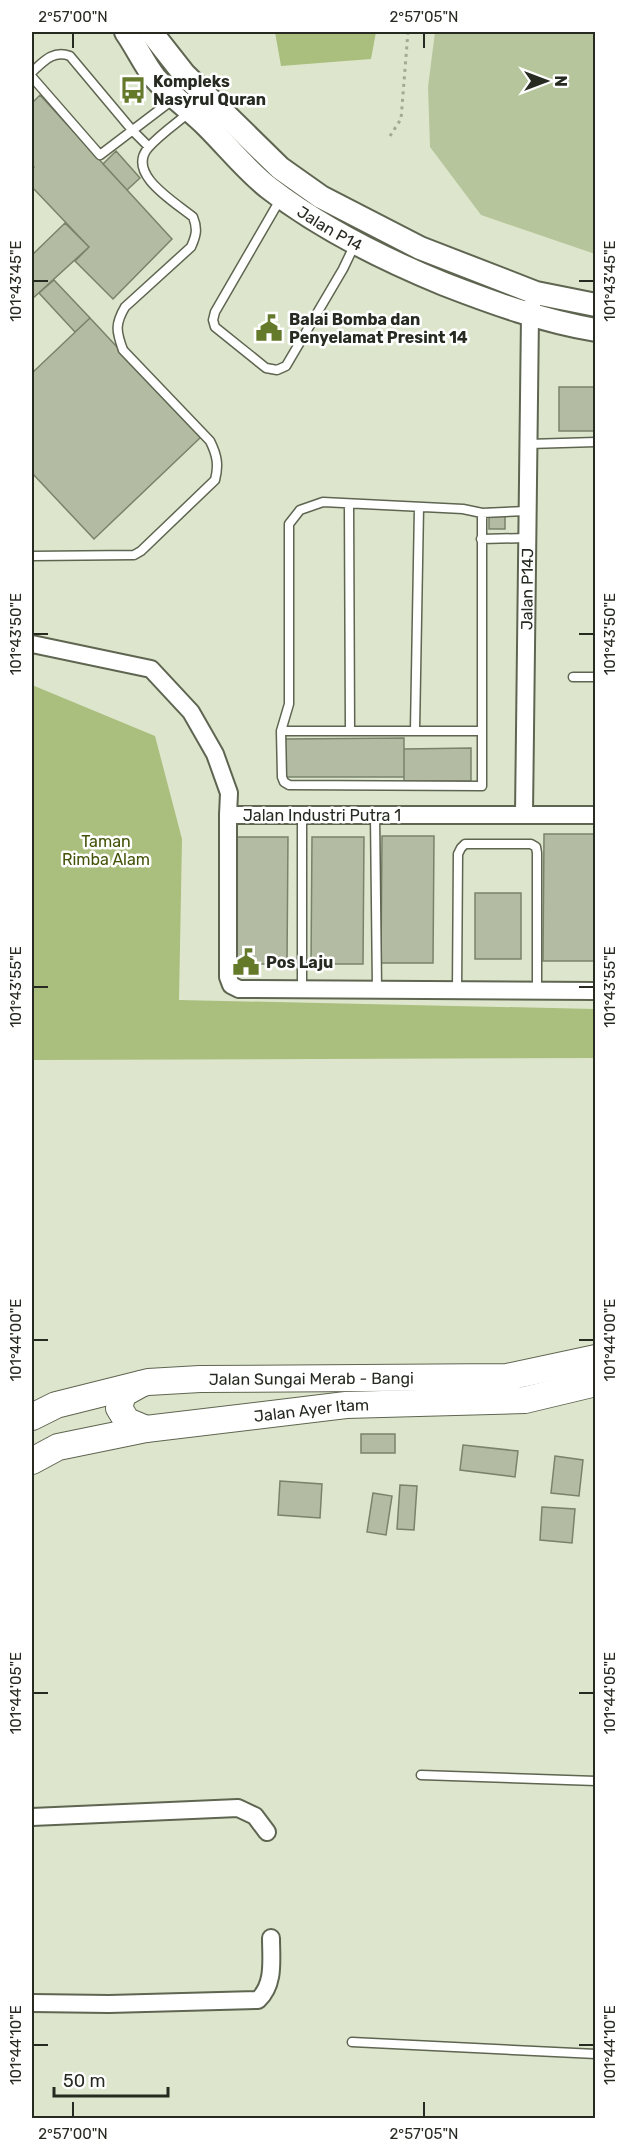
<svg xmlns="http://www.w3.org/2000/svg" width="627" height="2150" viewBox="0 0 627 2150" font-family="Rubik,sans-serif">
  <style>
    .green { fill: #b7c59c }
    .forest { fill: #aabe7d }
    .building { fill: #b3bba3; stroke: #7a826b; stroke-width: 1.5 }
    .lines { fill: none; stroke-linecap: round; stroke-linejoin: round }
    .service-casing { stroke: #5e6550; stroke-width: 11 }
    .minor-casing { stroke: #5e6550; stroke-width: 20 }
    .secondary-casing { stroke: #5e6550; stroke-width: 26 }
    .primary-casing { stroke: #5e6550; stroke-width: 28 }
    .path { stroke: #a2a995; stroke-width: 3; stroke-dasharray: 3 4.5; stroke-linecap: butt }
    .service { stroke: #fff; stroke-width: 8 }
    .minor { stroke: #fff; stroke-width: 16 }
    .secondary { stroke: #fff; stroke-width: 22 }
    .primary { stroke: #fff; stroke-width: 26 }
    .ticks { fill: none; stroke: #272a21; stroke-width: 2 }
    .labels { text-anchor: middle; stroke-width: 5; stroke-linejoin: round; paint-order: stroke }
    .poi-label { font-size: 16px; font-weight: bold; fill: #272a21; stroke: #fff; text-anchor: start }
    .street-label { font-size: 16px; fill: #272a21; stroke: #fff }
    .park-label { font-size: 16px; fill: #425307; stroke: #fff }
    .neatline { fill: none; stroke: #272a21; stroke-width: 2 }
    .ticks-label { font-size: 15px; text-anchor: middle; fill: #272a21 }
  </style>
  <rect width="100%" height="100%" fill="#dde6cd"/>
  <path class="green" d="M435,32H595V254L481,215L430,147L428,87Z"/>
  <path class="forest" d="M275,32H376L371,59L281,66Z
    M32,685L155,736L182,839L179,1000L595,1009V1058L32,1060Z"/>
  <path class="building" d="M40,95L172,239L113,299L75,261L89,247L32,187V170L34,167L32,165V103Z
    M116,151L140,178L127,190L103,164Z
    M65,223L89,247L32,299V255Z
    M54,280L90,318L75,332L39,293Z
    M90,318L201,437L94,539L32,473V373Z
    M559,387H596V431H559Z
    M489,508H505V529H489Z
    M404,738V777H285V739Z
    M471,748V781H404V749Z
    M544,834H596L595,961H543Z
    M382,836H434L433,963H381Z
    M236,837H288L287,964H236Z
    M312,837H364L363,964H311Z
    M475,893H521V959H475Z
    M361,1434H395V1453H361Z
    M463,1445L518,1451L515,1477L460,1470Z
    M555,1456L583,1460L579,1496L551,1493Z
    M280,1481L322,1484L320,1518L278,1515Z
    M400,1485L417,1486L414,1530L397,1529Z
    M373,1493L392,1496L386,1535L367,1532Z
    M542,1507L575,1509L572,1543L540,1540Z"/>
  <g class="lines">
    <defs>
      <path id="service" d="M32,72C44,61 53,50 70,56L132,130L149,147
        M32,77L100,155L175,98
        M281,198L215,312L213,320L215,327L266,368L277,370L286,366L343,269L355,244
        M528,444L596,442
        M349,504L350,730
        M482,513L527,511
        M481,539L527,538
        M32,556L134,555L141,551L215,480C219,465 217,455 210,441L123,350C116,331 115,324 125,307L191,247C196,236 198,229 193,217C175,202 126,174 148,148C160,134 177,123 191,111
        M573,677H596
        M415,730L419,507
        M281,731H482V513L463,509L323,502L300,510L289,524V704L281,731L282,777L284,782L289,785L482,786V731
        M375,815L377,989
        M302,989V815
        M457,990L458,854L461,848L465,844H531L536,847L537,853V991
        M421,1775L596,1781
        M352,2042L596,2054"/>
      <g id="minor">
        <path d="M32,644L151,669L191,712L215,754L229,793L228,815"/>
        <path id="s1" d="M524,814L530,315L532,305"/>
        <path d="M596,815H228V977L231,985L239,989L596,991"/>
        <path d="M32,1817L238,1808L255,1816L267,1832"/>
        <path d="M32,2003L109,2004L258,2000C275,1984 271,1960 271,1938"/>
      </g>
      <g id="secondary">
        <path id="s2" d="M126,32C136,46 144,64 155,78C171,96 191,110 208,127C228,147 247,171 269,188C322,229 383,259 444,284C493,303 543,321 596,330"/>
        <path d="M151,32L184,74L280,168L321,197L420,248L536,293L596,305"/>
      </g>
      <g id="primary">
        <path d="M141,1384L123,1394L119,1408L127,1421L146,1429"/>
        <path id="s3" d="M32,1417L56,1405L148,1382L200,1379L507,1377L596,1358"/>
        <path id="s4" d="M32,1461L58,1447L146,1429L346,1405L525,1400L596,1383"/>
      </g>
    </defs>
    <use href="#service" class="service-casing"/>
    <use href="#minor" class="minor-casing"/>
    <use href="#secondary" class="secondary-casing"/>
    <use href="#primary" class="primary-casing"/>
    <path class="path" d="M390,136L401,119L408,32"/>
    <use href="#service" class="service"/>
    <use href="#minor" class="minor"/>
    <use href="#secondary" class="secondary"/>
    <use href="#primary" class="primary"/>
  </g>
  <path class="ticks" d="M73,33V48M424,33V48M33,281H48M579,281H594M33,634H48M579,634H594M33,987H48M579,987H594M33,1340H48M579,1340H594M33,1693H48M579,1693H594M33,2045H48M579,2045H594M73,2102V2117M424,2102V2117"/>
  <defs>
    <symbol id="bus-bare" viewBox="-9 -9 18 18"><path d="M-5-6H5V4H4V6H2V4H-2V6H-4V4H-5ZM-3.5-4V0h7V-4ZM-3.5 1.2v1.5H-2V1.2ZM2 1.2v1.5H3.5V1.2Z" fill="#647929" stroke="#fff" stroke-width="2.5" paint-order="stroke"/></symbol>
    <symbol id="civic-bare" viewBox="-9 -9 18 18"><path d="M-.6-6.5H3V-4.5H.6V-3L4-1V1h2V6H-6V1h2V-1L-.6-3ZM-1.2 2.5V6h2.4V2.5Z" fill="#647929" stroke="#fff" stroke-width="2.5" paint-order="stroke"/></symbol>
  </defs>
  <g fill-rule="evenodd">
    <use href="#bus-bare" x="114" y="71" width="38" height="38"/>
    <use href="#civic-bare" x="250" y="309" width="38" height="38"/>
    <use href="#civic-bare" x="227" y="943" width="38" height="38"/>
  </g>
  <g class="labels">
    <g class="poi-label">
      <text x="153" y="87">Kompleks<tspan x="153" dy="18">Nasyrul Quran</tspan></text>
      <text x="289" y="325">Balai Bomba dan<tspan x="289" dy="18">Penyelamat Presint 14</tspan></text>
      <text x="266" y="968">Pos Laju</text>
    </g>
    <g class="street-label">
      <text dy="6" stroke="none"><textPath href="#s2" startOffset="286">Jalan P14</textPath></text>
      <text dy="6" stroke="none"><textPath href="#s1" startOffset="225">Jalan P14J</textPath></text>
      <text x="322" y="821">Jalan Industri Putra 1</text>
      <text dy="6" stroke="none"><textPath href="#s3" startOffset="285">Jalan Sungai Merab - Bangi</textPath></text>
      <text dy="6" stroke="none"><textPath href="#s4" startOffset="286">Jalan Ayer Itam</textPath></text>
    </g>
    <g class="park-label">
      <text x="106" y="847">Taman<tspan x="106" dy="18">Rimba Alam</tspan></text>
    </g>
  </g>
  <rect width="627" height="2150" fill="none" stroke="#ffffff" stroke-width="66"/>
  <g transform="translate(546 81) rotate(90)" stroke="#ffffff" stroke-width="4.5" paint-order="stroke">
  <path d="M0-4.5L10 22L0 15L-10 22Z" fill="#272a21"/>
  <text y="-9" font-size="16" font-weight="bold" text-anchor="middle" fill="#272a21">N</text>
  </g>
  <path d="M54 2087v9h114v-9" fill="none" stroke="#272a21" stroke-width="3"/>
  <text x="63" y="2087" font-size="18" fill="#272a21" stroke="#ffffff" stroke-width="4.5" paint-order="stroke">50 m</text>
  <rect x="33" y="33" width="561" height="2084" class="neatline"/>
  <g class="ticks-label">
    <text x="73" y="22">2°57'00"N</text>
    <text x="424" y="22">2°57'05"N</text>
    <text transform="translate(16 281) rotate(-90)" y="5">101°43'45"E</text>
    <text transform="translate(610 281) rotate(-90)" y="5">101°43'45"E</text>
    <text transform="translate(16 634) rotate(-90)" y="5">101°43'50"E</text>
    <text transform="translate(610 634) rotate(-90)" y="5">101°43'50"E</text>
    <text transform="translate(610 987) rotate(-90)" y="5">101°43'55"E</text>
    <text transform="translate(16 987) rotate(-90)" y="5">101°43'55"E</text>
    <text transform="translate(16 1340) rotate(-90)" y="5">101°44'00"E</text>
    <text transform="translate(610 1340) rotate(-90)" y="5">101°44'00"E</text>
    <text transform="translate(16 1693) rotate(-90)" y="5">101°44'05"E</text>
    <text transform="translate(610 1693) rotate(-90)" y="5">101°44'05"E</text>
    <text transform="translate(16 2045) rotate(-90)" y="5">101°44'10"E</text>
    <text transform="translate(610 2045) rotate(-90)" y="5">101°44'10"E</text>
    <text x="73" y="2139">2°57'00"N</text>
    <text x="424" y="2139">2°57'05"N</text>
  </g>
</svg>
